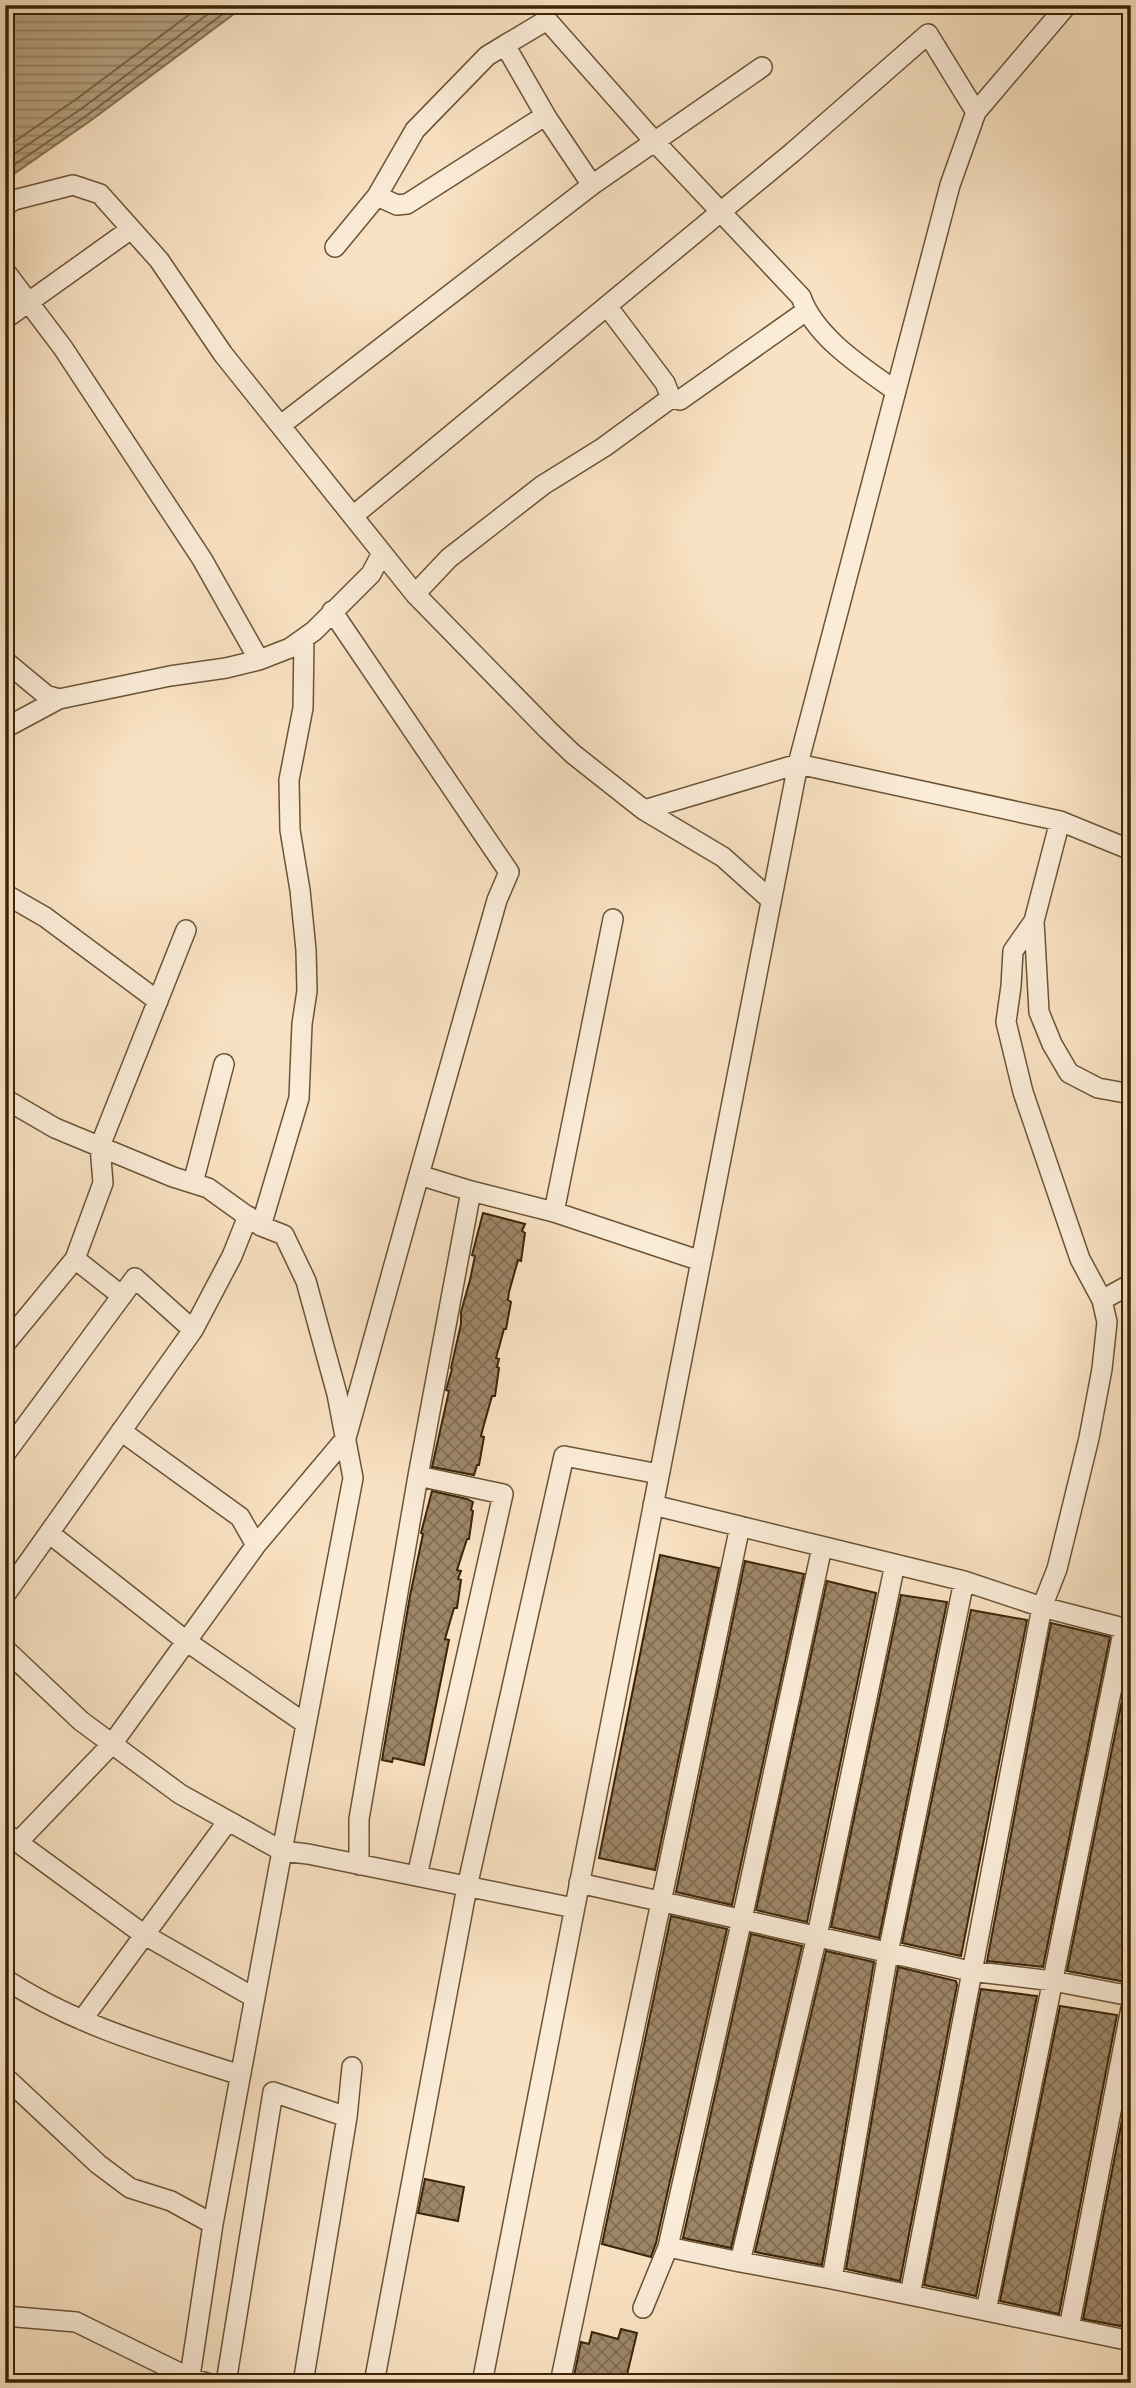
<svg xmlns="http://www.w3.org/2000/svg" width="1136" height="2388" viewBox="0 0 1136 2388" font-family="'IM FELL English',serif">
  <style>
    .water { fill: url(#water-rules); stroke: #867051; stroke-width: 2 }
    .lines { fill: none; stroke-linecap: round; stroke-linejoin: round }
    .shore { stroke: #7a6445; stroke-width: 2 }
    .building { fill: url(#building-cross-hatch); stroke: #3b2507; stroke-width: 2 }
    .minor-casing { stroke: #6a5436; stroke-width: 22 }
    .minor { stroke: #fbecd8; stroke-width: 19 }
  </style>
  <defs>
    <pattern id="water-rules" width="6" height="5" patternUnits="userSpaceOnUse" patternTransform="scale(1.75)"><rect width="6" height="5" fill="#b8a283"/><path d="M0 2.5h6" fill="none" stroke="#978469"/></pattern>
    <pattern id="building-cross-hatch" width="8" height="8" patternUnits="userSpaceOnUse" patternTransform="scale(1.75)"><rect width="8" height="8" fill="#9e8769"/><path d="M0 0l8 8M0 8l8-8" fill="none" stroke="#826e54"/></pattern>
  </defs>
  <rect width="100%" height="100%" fill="#f9e2c3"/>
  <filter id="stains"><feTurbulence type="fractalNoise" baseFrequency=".00286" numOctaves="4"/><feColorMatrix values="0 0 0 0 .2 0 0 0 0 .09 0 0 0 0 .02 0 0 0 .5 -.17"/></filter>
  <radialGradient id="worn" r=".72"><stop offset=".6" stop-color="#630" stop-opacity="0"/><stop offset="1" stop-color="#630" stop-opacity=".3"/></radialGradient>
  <path class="water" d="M5,5H246L90,121L5,180Z"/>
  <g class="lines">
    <path class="shore" d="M5,148L75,100L202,5
      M5,160L81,109L220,5
      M5,171L86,116L235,5"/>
  </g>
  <path class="building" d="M483,1213L525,1224L522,1231L525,1233L521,1261L518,1260L509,1292L508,1300L511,1302L506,1329H504L496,1358L499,1359L497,1367L499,1368L495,1396H492L483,1428L481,1436L484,1437L479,1465H477L474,1475L432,1467L449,1391L446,1390L452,1369L451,1368L461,1324V1312L470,1280L475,1256L472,1255Z
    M432,1491L467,1499L473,1502L471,1510L473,1511L469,1539H467L457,1570L461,1571L458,1579L461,1580L457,1608H454L445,1639L449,1640L424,1765L393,1758L392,1762L382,1760L410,1596L423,1534L421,1533Z
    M660,1555L719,1568L655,1870L599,1858Z
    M745,1561L804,1574L732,1905L676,1892Z
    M827,1581L876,1593L807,1922L756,1910Z
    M901,1595L947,1602L879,1938L831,1927Z
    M971,1610L1027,1620L961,1956L902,1943Z
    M1051,1623L1110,1637L1043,1967L987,1961Z
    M1131,1656V1957L1126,1982L1067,1971Z
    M671,1916L727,1929L656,2243L651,2257L602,2244Z
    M751,1934L802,1946L731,2248L683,2238Z
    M826,1951L874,1962L822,2265L755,2252Z
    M898,1967L956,1981L957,1985L900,2281L846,2269Z
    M981,1989L1037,1996L976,2296L924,2285Z
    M1060,2006L1117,2015L1059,2314L1000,2301Z
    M1131,2074V2328L1083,2319Z
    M425,2179L464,2187L458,2221L418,2213Z
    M621,2329L637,2333L625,2383H576L578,2377L574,2376L581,2342L589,2344L592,2332L618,2339Z"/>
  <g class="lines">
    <defs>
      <path id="minor" d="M505,45L547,20L654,141L801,297C815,337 862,367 896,391
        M377,196L397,205L407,204L543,117L547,118L592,185
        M5,206L14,200L73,185L100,194L159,260L223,354L415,594L548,730L573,754L644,810L798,764L1060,821L1131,850
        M335,247L377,196L415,130L487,56L505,45L547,118
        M5,271L63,348L202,559L259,660
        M607,306L665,383L671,398
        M5,319L131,229
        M281,425L592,185L762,67
        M353,516L793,152L928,34L976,112
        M415,594L449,558L543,485L604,447L671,398L680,400L806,311
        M332,611L509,872L497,900L419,1175
        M5,661L46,695L59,699
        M5,728L59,699L170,676L226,668L259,660L290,648L314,631L371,574L382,553
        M644,810L723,857L771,900
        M1060,821L1034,921L1013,951L1011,986L1006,1022L1023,1092L1080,1259L1102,1300L1107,1322L1102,1369L1089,1438L1057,1569L1042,1607L910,2295L1131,2341
        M5,894L45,917L158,1001
        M1034,921L1039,1012L1052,1044L1069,1073L1098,1088L1131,1094
        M5,1099L55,1128L173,1177L208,1188L261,1226L284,1235L306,1281L337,1394L353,1478L282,1851L308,1854L574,1908
        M193,1183L224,1064
        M554,1212L613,919
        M261,1226L299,1098L302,1024L307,991L306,950L300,890L290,830L289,780L303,708L304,638
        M75,1259L122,1296
        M1102,1300L1131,1284
        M5,1344L75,1259L103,1183L100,1146L186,930
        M121,1431L240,1517L256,1545
        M5,1454L135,1278L193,1330L232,1256L248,1216
        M418,1476L471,1191
        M653,1505L964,1581L1042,1607L1131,1630
        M49,1533L186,1641L306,1724
        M5,1595L193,1330
        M5,1649L81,1721L180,1794L282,1851L213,2224
        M5,1833L143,1934L255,1998
        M17,1843L112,1744L256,1545L346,1438L419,1175L471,1191L554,1212L701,1261
        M359,1865V1819L418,1476L503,1494L417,1876
        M579,1883L970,1971L1053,1981L1131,1996
        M5,1979C76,2026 160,2049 240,2075
        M82,2020L228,1821
        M5,2077L98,2164L130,2188L171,2201L213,2224L189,2383
        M740,2262L668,2247L742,1919L822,1547
        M832,2279L740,2262L817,1936L895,1564
        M910,2295L832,2279L888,1953L964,1581
        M643,2308L668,2247
        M986,2311L1124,1628
        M5,2316L76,2322L190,2378L207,2383
        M1069,2328L1131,2008
        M226,2383L273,2092L347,2117
        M303,2383L347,2117L352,2067
        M374,2383L467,1887L564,1456L659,1474
        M482,2383L798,764L950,185L976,112L1067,5
        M560,2383L740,1526"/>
    </defs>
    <use href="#minor" class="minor-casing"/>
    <use href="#minor" class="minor"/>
  </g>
  <rect width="1136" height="2388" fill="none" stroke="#f9e2c3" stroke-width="28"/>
  <rect x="7" y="7" width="1122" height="2374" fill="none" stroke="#3b2507" stroke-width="3.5"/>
  <rect x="14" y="14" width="1108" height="2360" fill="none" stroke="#3b2507" stroke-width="2"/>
  <rect width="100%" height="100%" filter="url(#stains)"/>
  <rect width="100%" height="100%" fill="url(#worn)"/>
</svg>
